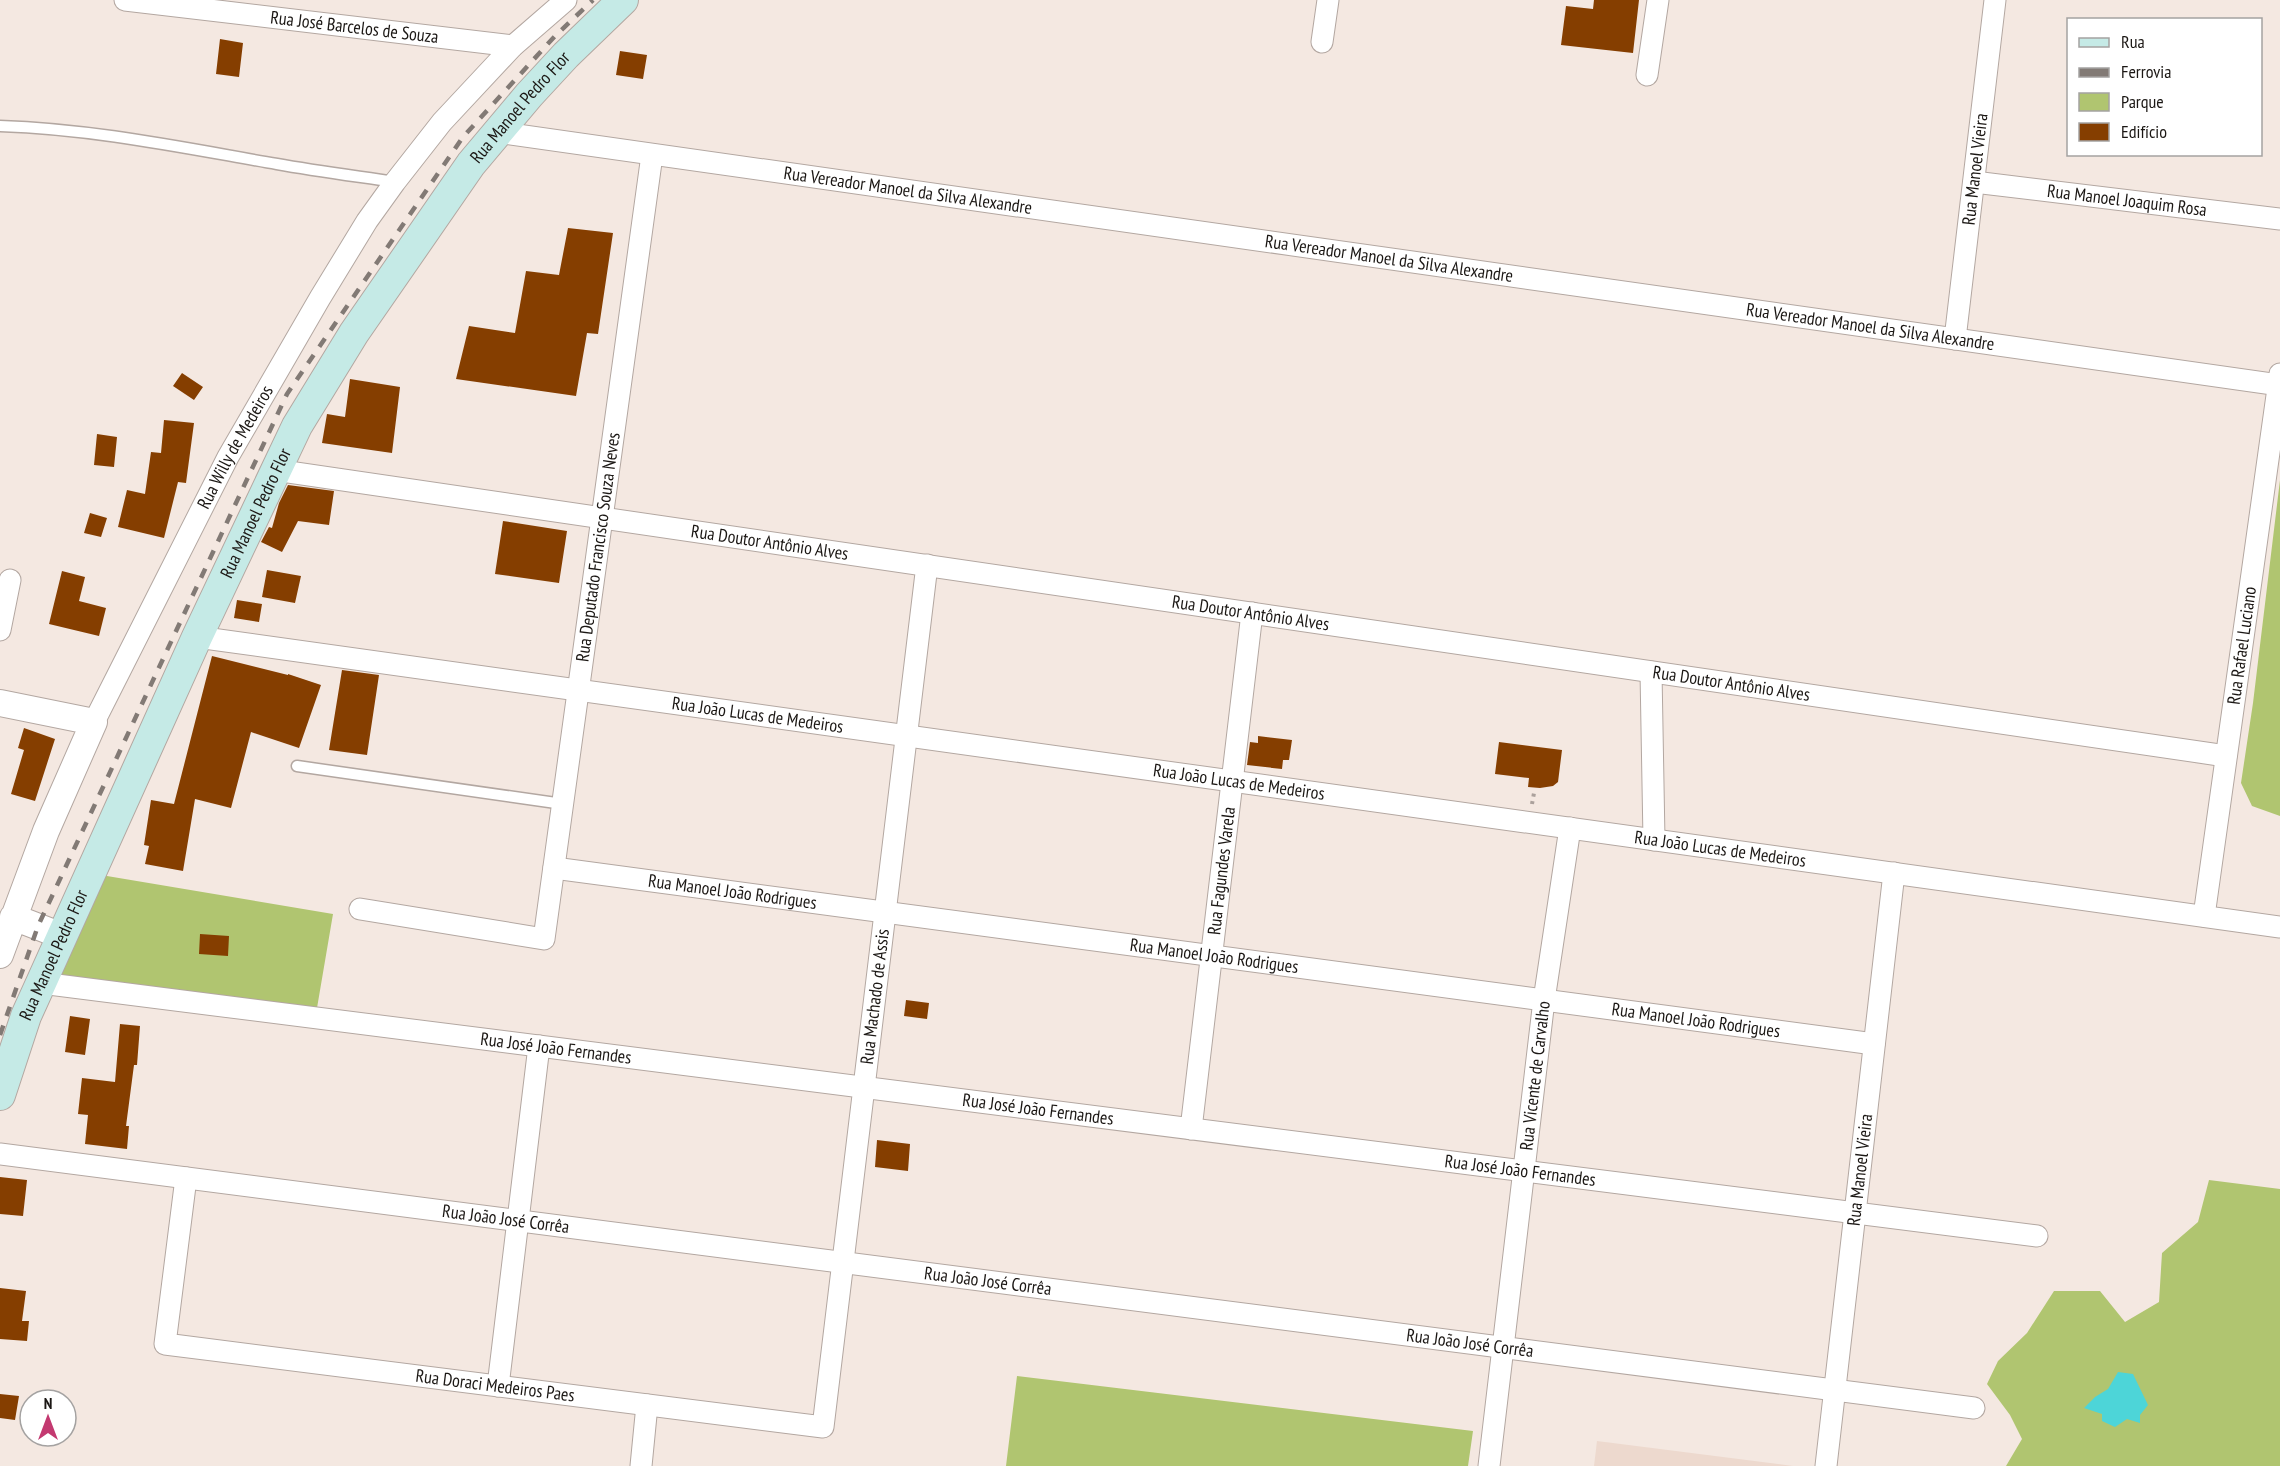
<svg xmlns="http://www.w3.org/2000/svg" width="2280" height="1466" viewBox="0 0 2280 1466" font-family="'PT Sans Narrow',sans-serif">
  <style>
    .built { fill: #edd9ce }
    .green { fill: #b0c570 }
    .water { fill: #4dd5d8 }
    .building { fill: #853e00 }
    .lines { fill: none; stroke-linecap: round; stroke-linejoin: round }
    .service-casing { stroke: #b3a7a1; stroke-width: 13 }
    .minor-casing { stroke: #b3a7a1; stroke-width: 23 }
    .tertiary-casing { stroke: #b3a7a1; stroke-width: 28 }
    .secondary-casing { stroke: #b3a7a1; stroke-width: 32 }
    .path { stroke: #aba19c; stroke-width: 4; stroke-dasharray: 3 4.5; stroke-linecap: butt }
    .service { stroke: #fff; stroke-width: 10 }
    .minor { stroke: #fff; stroke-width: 21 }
    .tertiary { stroke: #fff; stroke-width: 26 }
    .secondary { stroke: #c5eae6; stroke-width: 30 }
    .rail { stroke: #827a75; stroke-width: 4.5; stroke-dasharray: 10 10; stroke-linecap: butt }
    .labels { text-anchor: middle; stroke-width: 6; stroke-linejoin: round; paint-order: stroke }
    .street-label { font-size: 18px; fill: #1b1714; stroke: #fff }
  </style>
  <rect width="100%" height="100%" fill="#f4e8e1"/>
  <path class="built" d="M1597,1441L1793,1466H1594Z"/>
  <path class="green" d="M2280,480V816L2252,806L2241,783L2253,703Z
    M101,875L333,914L317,1008L59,976Z
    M2209,1180L2280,1189V1466H2006L2022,1439L2010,1415L1987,1384L1998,1361L2027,1333L2054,1291H2100L2125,1322L2159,1302L2162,1253L2198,1222Z
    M1017,1376L1473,1431L1468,1466H1006Z"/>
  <path class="water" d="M2118,1372L2133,1374L2148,1405L2140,1415V1423L2127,1419L2115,1427L2102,1421V1414L2084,1408L2095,1397L2108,1389Z"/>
  <path class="building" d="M1594,0H1639L1633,53L1561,45L1566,6L1593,9Z
    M220,39L243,43L239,77L216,74Z
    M620,51L647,55L643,79L616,75Z
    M568,228L613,233L598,334L587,333L576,396L456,379L469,326L515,333L526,271L559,275Z
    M182,373L203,387L194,400L173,386Z
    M350,379L400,387L392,453L322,443L327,414L345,417Z
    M164,420L194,423L186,483L178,482L164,538L118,527L127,490L145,494L151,452L161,453Z
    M97,434L117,437L114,467L94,465Z
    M288,485L334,491L329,525L298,521L282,552L261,542L269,527L272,528L279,503Z
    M90,513L107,518L101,537L84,533Z
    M503,521L567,531L559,583L495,574Z
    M267,570L301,576L295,603L262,597Z
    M62,571L85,577L79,601L106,608L99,636L49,624Z
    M237,600L262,604L259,622L234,618Z
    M212,656L288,675V674L321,685L299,748L251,732L231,808L195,799L183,871L145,864L149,846L144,845L151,800L174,804Z
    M342,670L379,675L367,755L329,750Z
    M24,728L55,739L35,801L11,794L24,750L18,748Z
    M1258,736L1292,740L1289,760H1283L1282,769L1247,765L1250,742L1258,743Z
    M1499,742L1562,750L1558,782L1553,786L1540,788L1528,787L1529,778L1495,774Z
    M200,934L229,936L228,956L199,954Z
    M906,1000L929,1003L927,1019L904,1016Z
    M70,1016L90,1019L85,1055L65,1052Z
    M120,1024L140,1026L137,1065H134L126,1126H129L127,1149L85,1144L88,1115L78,1114L82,1078L115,1082Z
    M877,1140L910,1144L908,1171L875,1167Z
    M0,1177L27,1180L23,1216L0,1214Z
    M0,1288L26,1291L22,1321H29L27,1341L0,1339Z
    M0,1394L19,1396L15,1420L0,1418Z"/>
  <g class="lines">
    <defs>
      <path id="service" d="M0,126C94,129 184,148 277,164C316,171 355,176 395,182
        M297,766L563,804"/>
      <g id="minor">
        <path id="s1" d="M125,0L513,46"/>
        <path d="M1322,42L1328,0"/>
        <path d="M1647,75L1658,0"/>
        <path id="s2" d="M496,132L2280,385"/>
        <path id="s3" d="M1974,182L2280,219"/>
        <path id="s4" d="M1955,339L1995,0"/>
        <path id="s5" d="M275,470L2226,756"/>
        <path d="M0,630L10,580"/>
        <path id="s6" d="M197,637L2280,927"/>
        <path d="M1651,672L1654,840"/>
        <path id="s7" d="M94,722L228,457L320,298L367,221L395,182L442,122L513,46L566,0"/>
        <path id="s8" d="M554,868L1874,1044"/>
        <path id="s9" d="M360,909L544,939L652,155"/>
        <path id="s10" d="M2204,916L2280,374"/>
        <path id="s11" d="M41,983L2037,1236"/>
        <path id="s12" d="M1191,1129L1252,613"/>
        <path id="s13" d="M0,1154L1974,1408"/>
        <path id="s14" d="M186,1178L165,1344L823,1427L927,565"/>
        <path d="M498,1386L539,1046"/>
        <path d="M641,1466L647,1405"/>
        <path id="s15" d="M1489,1466L1544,1000L1570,828"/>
        <path id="s16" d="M1826,1466L1894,873"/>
      </g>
      <path id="tertiary" d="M0,703L94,722L46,831L0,955
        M13,917L62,936"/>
      <g id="secondary">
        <path id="s17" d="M0,1095L26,1016L41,983L197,637L297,426L354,333L471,164L529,95L566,55L623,0"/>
      </g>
    </defs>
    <use href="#service" class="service-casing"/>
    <use href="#minor" class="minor-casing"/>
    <use href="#tertiary" class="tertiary-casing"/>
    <use href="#secondary" class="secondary-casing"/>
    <path class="path" d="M1532,804L1534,793"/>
    <use href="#service" class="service"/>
    <use href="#minor" class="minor"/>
    <use href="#tertiary" class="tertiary"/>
    <use href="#secondary" class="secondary"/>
    <path class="rail" d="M0,1035L38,926L287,394L463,137L555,36L593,0"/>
  </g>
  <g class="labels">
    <g class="street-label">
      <text dy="6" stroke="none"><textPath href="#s1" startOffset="231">Rua José Barcelos de Souza</textPath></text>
      <text dy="6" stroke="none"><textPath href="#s17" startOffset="1122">Rua Manoel Pedro Flor</textPath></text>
      <text dy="6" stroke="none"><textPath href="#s4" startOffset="171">Rua Manoel Vieira</textPath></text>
      <text dy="6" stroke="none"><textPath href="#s2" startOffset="416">Rua Vereador Manoel da Silva Alexandre</textPath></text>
      <text dy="6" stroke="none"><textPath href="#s3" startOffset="154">Rua Manoel Joaquim Rosa</textPath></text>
      <text dy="6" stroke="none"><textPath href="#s2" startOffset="902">Rua Vereador Manoel da Silva Alexandre</textPath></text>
      <text dy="6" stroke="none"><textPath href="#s2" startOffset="1388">Rua Vereador Manoel da Silva Alexandre</textPath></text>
      <text dy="6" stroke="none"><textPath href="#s7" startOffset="309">Rua Willy de Medeiros</textPath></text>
      <text dy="6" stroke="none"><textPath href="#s17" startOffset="636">Rua Manoel Pedro Flor</textPath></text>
      <text dy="6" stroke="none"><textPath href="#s5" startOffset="500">Rua Doutor Antônio Alves</textPath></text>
      <text dy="6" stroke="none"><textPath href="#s9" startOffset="582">Rua Deputado Francisco Souza Neves</textPath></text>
      <text dy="6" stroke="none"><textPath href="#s5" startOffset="986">Rua Doutor Antônio Alves</textPath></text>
      <text dy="6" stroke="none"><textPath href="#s10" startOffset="273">Rua Rafael Luciano</textPath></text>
      <text dy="6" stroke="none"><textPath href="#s5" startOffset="1472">Rua Doutor Antônio Alves</textPath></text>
      <text dy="6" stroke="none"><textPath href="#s6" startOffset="566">Rua João Lucas de Medeiros</textPath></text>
      <text dy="6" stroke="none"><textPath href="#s6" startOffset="1052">Rua João Lucas de Medeiros</textPath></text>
      <text dy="6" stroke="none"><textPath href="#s6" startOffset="1538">Rua João Lucas de Medeiros</textPath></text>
      <text dy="6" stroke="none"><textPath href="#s12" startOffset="260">Rua Fagundes Varela</textPath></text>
      <text dy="6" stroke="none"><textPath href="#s8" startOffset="180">Rua Manoel João Rodrigues</textPath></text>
      <text dy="6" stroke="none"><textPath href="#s17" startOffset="150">Rua Manoel Pedro Flor</textPath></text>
      <text dy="6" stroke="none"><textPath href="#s8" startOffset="666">Rua Manoel João Rodrigues</textPath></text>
      <text dy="6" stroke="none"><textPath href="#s14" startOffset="1264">Rua Machado de Assis</textPath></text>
      <text dy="6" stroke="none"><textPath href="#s8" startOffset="1152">Rua Manoel João Rodrigues</textPath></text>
      <text dy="6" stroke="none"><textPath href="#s11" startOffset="519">Rua José João Fernandes</textPath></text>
      <text dy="6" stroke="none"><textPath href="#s15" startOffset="393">Rua Vicente de Carvalho</textPath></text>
      <text dy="6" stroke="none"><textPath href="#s11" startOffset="1005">Rua José João Fernandes</textPath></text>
      <text dy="6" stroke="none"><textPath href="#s11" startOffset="1491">Rua José João Fernandes</textPath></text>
      <text dy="6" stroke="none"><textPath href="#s16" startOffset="298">Rua Manoel Vieira</textPath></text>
      <text dy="6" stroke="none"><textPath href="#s13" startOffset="510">Rua João José Corrêa</textPath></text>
      <text dy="6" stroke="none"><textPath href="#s13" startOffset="996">Rua João José Corrêa</textPath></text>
      <text dy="6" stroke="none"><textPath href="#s13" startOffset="1482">Rua João José Corrêa</textPath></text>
      <text dy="6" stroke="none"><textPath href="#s14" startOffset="500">Rua Doraci Medeiros Paes</textPath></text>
    </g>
  </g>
  <rect x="2067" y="18" width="195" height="138" fill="#ffffff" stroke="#a4a2a1" stroke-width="1.5"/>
  <rect x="2079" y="38" width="30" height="9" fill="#c5eae6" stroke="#a4a2a1" stroke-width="1.5"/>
  <text x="2121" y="48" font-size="18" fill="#1b1714">Rua</text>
  <rect x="2079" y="68" width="30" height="9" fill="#827a75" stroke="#a4a2a1" stroke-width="1.5"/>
  <text x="2121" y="78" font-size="18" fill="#1b1714">Ferrovia</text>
  <rect x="2079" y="93" width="30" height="18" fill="#b0c570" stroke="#a4a2a1" stroke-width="1.5"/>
  <text x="2121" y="108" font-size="18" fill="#1b1714">Parque</text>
  <rect x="2079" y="123" width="30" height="18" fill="#853e00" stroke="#a4a2a1" stroke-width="1.5"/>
  <text x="2121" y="138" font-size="18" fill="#1b1714">Edifício</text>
  <g transform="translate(48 1418)"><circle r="28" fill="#ffffff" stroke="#a4a2a1" stroke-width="1.5"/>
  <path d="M0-4.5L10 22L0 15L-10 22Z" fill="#c33970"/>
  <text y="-9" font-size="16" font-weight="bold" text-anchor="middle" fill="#1b1714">N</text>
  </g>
</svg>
